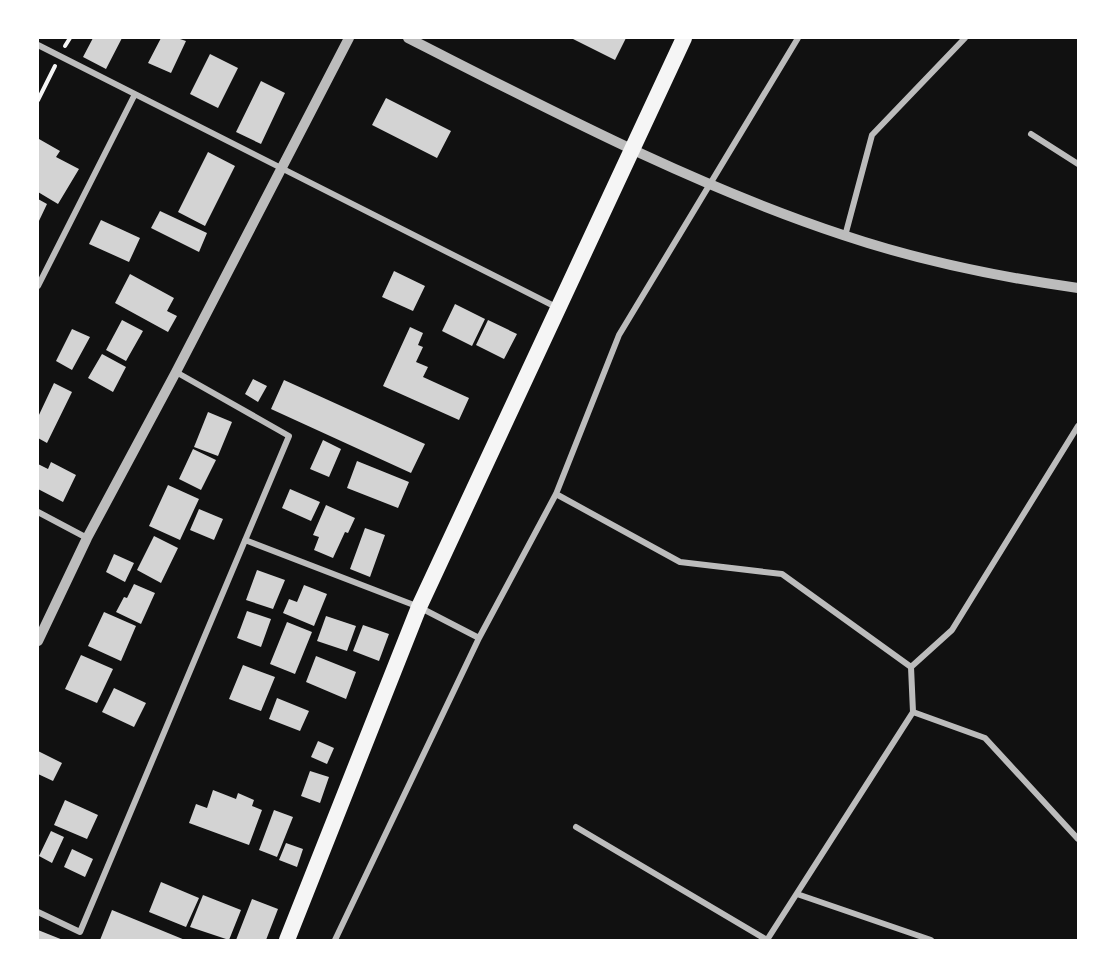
<svg xmlns="http://www.w3.org/2000/svg" width="1116" height="978" viewBox="0 0 1116 978" font-family="Signika,sans-serif">
  <style>
    .building { fill: #d3d3d3 }
    .lines { fill: none; stroke-linecap: round; stroke-linejoin: round }
    .path { stroke: #f5f5f5; stroke-width: 4 }
    .minor { stroke: #bcbcbc; stroke-width: 6 }
    .tertiary { stroke: #bcbcbc; stroke-width: 10 }
    .trunk { stroke: #f5f5f5; stroke-width: 16 }
  </style>
  <rect width="100%" height="100%" fill="#111"/>
  <path class="building" d="M93,38H122L106,69L83,57Z
    M161,38H177L186,41L171,73L148,63Z
    M571,38H626L615,60Z
    M210,54L238,68L218,108L190,94Z
    M261,81L285,93L261,144L236,132Z
    M386,98L451,131L437,158L372,125Z
    M39,139L60,151L56,157L79,169L58,204L38,192Z
    M208,152L235,166L205,226L178,212Z
    M38,199L47,204L38,223Z
    M160,211L207,233L199,252L151,228Z
    M101,220L140,238L129,262L89,244Z
    M394,271L425,286L413,311L382,297Z
    M130,274L174,298L167,311L177,316L168,332L115,303Z
    M455,304L485,319L472,346L442,331Z
    M122,320L143,331L126,361L106,350Z
    M488,320L517,334L504,359L476,345Z
    M410,327L423,333L418,345L423,347L416,362L428,367L423,377L469,398L459,420L383,386Z
    M72,329L90,337L72,370L56,361Z
    M102,354L126,367L113,392L88,378Z
    M253,379L267,386L258,402L245,394Z
    M284,380L425,444L411,473L271,409Z
    M54,383L72,392L47,443L38,438V417Z
    M208,412L232,422L218,456L194,447Z
    M323,440L341,449L329,477L310,469Z
    M193,449L216,460L201,490L179,479Z
    M357,461L409,482L398,508L347,488Z
    M51,462L76,475L63,502L38,489V464L48,469Z
    M168,485L199,499L180,540L149,526Z
    M290,489L320,502L311,521L282,508Z
    M326,505L355,518L348,533L345,532L333,558L314,550L319,537L313,535Z
    M199,509L223,519L214,540L190,530Z
    M365,528L385,535L370,577L350,569Z
    M154,536L178,548L161,583L137,570Z
    M114,554L134,563L125,582L106,572Z
    M257,570L285,580L273,609L246,600Z
    M134,584L155,593L141,624L116,612L124,597L127,598Z
    M304,585L327,594L314,626L283,613L289,599L297,602Z
    M247,611L271,619L261,647L237,638Z
    M104,612L136,626L121,661L88,646Z
    M326,616L356,626L347,651L317,641Z
    M287,622L312,632L295,674L270,664Z
    M363,625L389,634L379,661L353,651Z
    M81,655L113,669L97,703L65,689Z
    M316,656L356,672L346,699L306,682Z
    M243,665L275,677L261,711L229,699Z
    M114,688L146,703L134,727L102,712Z
    M277,698L309,711L300,731L269,719Z
    M318,741L334,748L327,764L311,757Z
    M38,751L62,763L53,781L38,774Z
    M310,771L329,777L320,803L301,796Z
    M213,790L236,799L238,793L254,800L252,806L262,810L249,845L189,823L196,804L207,808Z
    M65,800L98,815L87,839L54,825Z
    M274,810L293,817L277,857L259,850Z
    M51,831L64,837L52,863L39,856Z
    M286,843L303,849L297,867L279,860Z
    M72,849L93,859L85,877L64,867Z
    M161,882L199,898L186,927L149,912Z
    M203,895L241,910L229,940L190,927Z
    M252,899L278,909L266,940H236Z
    M112,910L185,940H100Z
    M38,930L63,940H38Z"/>
  <g class="lines">
    <path class="path" d="M65,46L70,38
      M38,100L55,66"/>
    <path class="minor" d="M38,45L556,307
      M1031,134L1078,164
      M845,236L872,135L965,38
      M38,286L134,96
      M556,494L680,562L782,574L911,667
      M38,512L87,538
      M245,540L419,607L479,638
      M913,712L985,738L1078,839
      M576,827L767,940
      M797,894L931,940
      M38,912L80,932L289,436L176,372
      M335,940L479,638L556,494L619,335L798,38
      M767,940L913,712L911,667L952,630L1078,426"/>
    <path class="tertiary" d="M408,38C550,110 692,185 843,235C920,261 999,277 1078,288
      M38,641L87,538L176,372L349,38"/>
    <path class="trunk" d="M287,940L419,607L684,38"/>
  </g>
  <rect width="1116" height="978" fill="none" stroke="#ffffff" stroke-width="78"/>
</svg>
